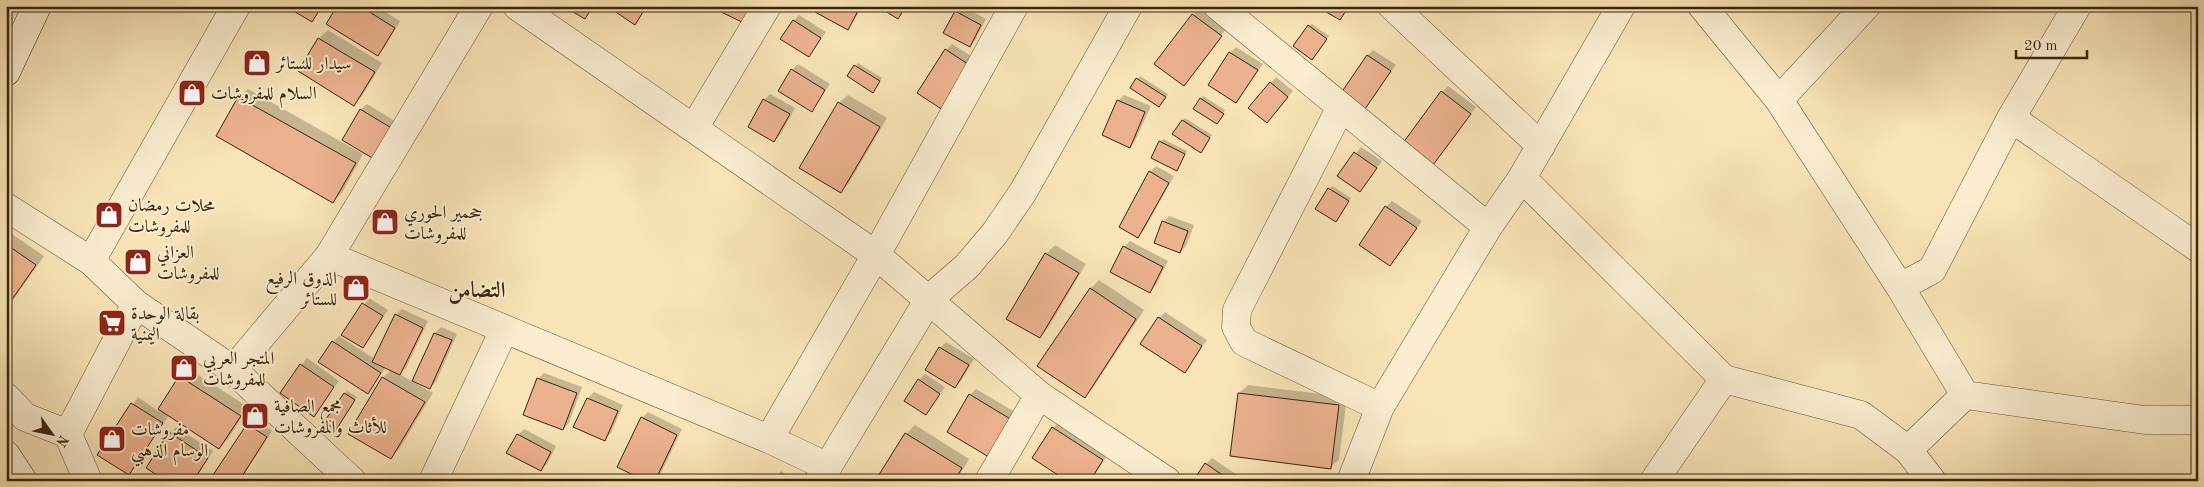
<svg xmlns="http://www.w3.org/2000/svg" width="2204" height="487" viewBox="0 0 2204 487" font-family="'Old Standard TT',Amiri,serif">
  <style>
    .shadow { fill: #0003 }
    .building { fill: #ebb28d; stroke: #3b250b }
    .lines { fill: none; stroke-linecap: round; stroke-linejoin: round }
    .minor-casing { stroke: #6a5536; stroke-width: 29 }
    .secondary-casing { stroke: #3b250b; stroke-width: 29 }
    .minor { stroke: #faedd0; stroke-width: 28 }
    .secondary { stroke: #faedd0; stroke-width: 28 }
    .labels { text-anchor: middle; stroke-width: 4; stroke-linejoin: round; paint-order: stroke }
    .poi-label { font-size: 18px; fill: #3b250b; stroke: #faedd0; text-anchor: start }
    .district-label { font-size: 22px; font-weight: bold; fill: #3b250b; stroke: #faedd0 }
  </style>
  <rect width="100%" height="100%" fill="#f8e4b6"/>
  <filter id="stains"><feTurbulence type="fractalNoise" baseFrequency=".004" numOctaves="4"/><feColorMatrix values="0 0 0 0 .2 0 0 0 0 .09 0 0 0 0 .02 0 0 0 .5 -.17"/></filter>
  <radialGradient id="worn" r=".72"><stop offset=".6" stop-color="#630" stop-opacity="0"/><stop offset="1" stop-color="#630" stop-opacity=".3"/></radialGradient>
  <path class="shadow" d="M287,6H323L312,21Z
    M338,6H375L400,21L384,48L378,54Z
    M392,6H400L396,10Z
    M609,6H640L645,9L638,20Z
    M856,6L861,9L853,22L847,28Z
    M962,6L986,19L975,40L969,46L956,12Z
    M1319,6H1350L1340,19Z
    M1199,9L1226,29L1190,78L1193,15Z
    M799,15L826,32L809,56L794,21Z
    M1312,24L1329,36L1315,56L1309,26Z
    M328,30L382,63L362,96L354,104L300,71L319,38Z
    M952,44L979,61L918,92L946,50Z
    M1236,47L1263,64L1236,102L1230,53Z
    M1373,50L1396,65L1365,107L1367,56Z
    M858,63L882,78L875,88L849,76Z
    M798,64L830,84L811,111L792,70Z
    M1140,76L1168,94L1162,103L1132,88Z
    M1276,77L1293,91L1272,116L1271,83Z
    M1448,86L1476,107L1438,157L1442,92Z
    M248,89L363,154L342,193L333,201L239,98Z
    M770,94L795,108L780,135L774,141L764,100Z
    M848,95L887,118L849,183L841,191L839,103Z
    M1124,95L1151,106L1135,141L1130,147L1118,101Z
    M1203,96L1225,110L1219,120L1201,99Z
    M367,104L403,126L343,139L361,109Z
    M1185,118L1212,135L1203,148L1183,121Z
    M1163,139L1187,151L1179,166L1160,142Z
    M1361,147L1382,161L1360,191L1339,176Z
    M1156,166L1174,176L1144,230L1138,236L1150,172Z
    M1332,186L1351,198L1338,218L1316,208Z
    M1392,201L1422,221L1390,265L1386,207Z
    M1169,216L1194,225L1186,246L1180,252L1163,222Z
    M6,230L44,256L6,310Z
    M1130,241L1168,261L1156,285L1150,291L1124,247Z
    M1055,245L1086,264L1048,328L1040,337L1008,318L1046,254Z
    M1099,280L1144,310L1093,388L1084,396L1090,289Z
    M369,298L388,310L362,347L343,334Z
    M402,309L428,321L406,368L399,374L433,393L399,449L391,458L383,378L391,370L386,367L367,392L333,342L339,336L375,359L396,315Z
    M1165,312L1207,340L1185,371L1159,318Z
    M441,327L457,334L436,382L430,388L414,380L435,333Z
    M946,342L974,359L961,381L955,387L940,348Z
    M307,358L339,381L313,415L281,393Z
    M189,369L248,407L228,439L219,447L169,415L129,474L99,454L138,397L158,411L180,377Z
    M544,373L582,387L569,423L563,429L538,379Z
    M925,374L945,387L926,414L919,380Z
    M1248,385L1347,397L1339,459L1330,468L1239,393Z
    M976,389L1022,416L949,431L970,395Z
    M347,391L357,397L338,425L345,394Z
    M594,392L623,405L611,433L605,439L575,426L588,398Z
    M648,412L682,429L659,477L656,481H648L642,418Z
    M253,419L272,431L240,481H211L248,424Z
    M1059,422L1108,454L1091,481H1069L1053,428Z
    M915,425L969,459L956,481H877L906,434Z
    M176,427L213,451L194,481H169L170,433Z
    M524,429L556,446L547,464L541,470L518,435Z
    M1212,458L1246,481H1209L1206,464Z
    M781,471L795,481H772Z
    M1303,477L1315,481H1299Z
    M665,478L671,481H662Z"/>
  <path class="building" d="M285,6H322L312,22Z
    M337,6H360L395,28L378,56L326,24Z
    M563,6H593L585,19Z
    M607,6H634L643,12L635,25Z
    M709,6H760L750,26Z
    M818,6H859L860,7L848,30L815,12Z
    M877,6H906L898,19Z
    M1316,6H1349L1340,20Z
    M955,11L981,25L970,47L943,33Z
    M1192,14L1222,36L1184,86L1154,64Z
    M793,20L821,38L809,57L780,39Z
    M1308,25L1327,39L1312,60L1293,46Z
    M318,38L375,72L354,106L298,71Z
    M945,49L974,68L946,112L917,93Z
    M1229,52L1258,70L1236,103L1208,85Z
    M1367,55L1391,71L1365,109L1341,93Z
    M854,65L880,81L873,93L847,76Z
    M791,69L825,90L812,112L778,91Z
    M1136,78L1166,97L1159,107L1130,88Z
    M1270,82L1288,97L1267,123L1248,108Z
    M1441,91L1471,114L1433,165L1403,143Z
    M238,97L356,163L333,203L216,136Z
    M1200,98L1224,114L1217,124L1193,109Z
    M763,99L790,114L774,142L748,127Z
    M1117,100L1145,112L1130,148L1102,135Z
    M838,102L880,127L841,193L799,168Z
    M360,109L398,132L379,162L342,140Z
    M1182,120L1210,138L1201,153L1172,134Z
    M1159,141L1185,154L1177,171L1151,158Z
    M1354,152L1377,168L1360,192L1337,176Z
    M1149,171L1169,183L1138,238L1119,227Z
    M1328,188L1349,201L1336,222L1315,209Z
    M1385,206L1417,228L1390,266L1359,245Z
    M1162,221L1188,231L1180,253L1154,243Z
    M6,244L36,265L6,308Z
    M1123,246L1163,267L1150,293L1110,272Z
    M1045,253L1079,273L1040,338L1006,319Z
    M1090,288L1136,319L1085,398L1037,366Z
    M362,303L383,316L363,348L341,335Z
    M395,314L423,328L400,375L372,362Z
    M1158,317L1202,346L1185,373L1140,344Z
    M434,333L452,340L430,389L412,381Z
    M332,341L381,373L368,394L318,362Z
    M939,347L969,365L955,388L925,370Z
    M300,364L334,387L314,417L280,393Z
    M179,376L241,416L219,449L158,409Z
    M382,377L425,402L391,459L348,434Z
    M537,378L577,393L563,430L523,415Z
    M918,379L940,394L926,415L904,401Z
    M344,393L355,400L336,430L324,422Z
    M1238,393L1339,405L1331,469L1230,456Z
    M969,394L1017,423L994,460L947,432Z
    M587,398L618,411L605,441L573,427Z
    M131,403L163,423L129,475L97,455Z
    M641,417L677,435L655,481H645L617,467Z
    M247,424L267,437L239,481H209Z
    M1052,427L1103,460L1090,481H1067L1032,458Z
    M169,432L208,458L193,481H166L146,468Z
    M905,433L962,468L954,481H875Z
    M517,434L551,452L541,471L506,453Z
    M1205,463L1231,481H1207L1197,475Z"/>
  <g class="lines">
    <defs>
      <path id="minor" d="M479,6L329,256L769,439L828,467
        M517,6L876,255L1039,395L1167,481
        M1218,6L1488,227
        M1392,6L1541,146
        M1702,6L1779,100L1900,287L1965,395
        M1779,100L1866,6
        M1341,107L1237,310L1236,327L1244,342L1380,407
        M2011,118L2198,248
        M694,128L767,6
        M1522,178L1724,379L1861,415L1908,450L1932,481
        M6,207L91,261L136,304L233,370L352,481
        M91,261L236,6
        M1900,287L1932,270L2011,118L2077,6
        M233,370L329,256
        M1965,395L2145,420H2198
        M6,397L25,417L68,434L88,481
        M68,434L136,304
        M769,439L876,255L1014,6
        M1908,450L1965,395
        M433,481L504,330
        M819,481L929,299L967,266L995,233L1023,192L1128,6
        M989,481L1039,395
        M1351,481L1380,407L1488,227L1522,178L1621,6
        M1654,481L1724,379"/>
      <path id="secondary" d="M6,72L37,6
        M6,455L23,481"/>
    </defs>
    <use href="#minor" class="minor-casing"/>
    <use href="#secondary" class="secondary-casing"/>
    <use href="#minor" class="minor"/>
    <use href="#secondary" class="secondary"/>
  </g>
  <defs>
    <symbol id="shop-square" viewBox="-11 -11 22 22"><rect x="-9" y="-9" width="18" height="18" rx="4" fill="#8f2418" stroke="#faedd0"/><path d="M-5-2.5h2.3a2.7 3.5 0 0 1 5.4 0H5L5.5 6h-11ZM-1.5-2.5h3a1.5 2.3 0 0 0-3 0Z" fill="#fff"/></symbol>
    <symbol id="supermarket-square" viewBox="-11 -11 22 22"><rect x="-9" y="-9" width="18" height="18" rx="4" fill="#8f2418" stroke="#faedd0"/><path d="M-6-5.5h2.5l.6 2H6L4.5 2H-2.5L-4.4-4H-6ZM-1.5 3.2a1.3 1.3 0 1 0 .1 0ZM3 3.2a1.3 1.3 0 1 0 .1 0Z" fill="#fff"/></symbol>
  </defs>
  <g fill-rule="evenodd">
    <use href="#shop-square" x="241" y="47" width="32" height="32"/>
    <use href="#shop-square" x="176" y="77" width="32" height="32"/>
    <use href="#shop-square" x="93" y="199" width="32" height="32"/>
    <use href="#shop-square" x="369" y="206" width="32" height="32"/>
    <use href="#shop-square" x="122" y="246" width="32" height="32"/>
    <use href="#shop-square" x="340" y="272" width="32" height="32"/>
    <use href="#supermarket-square" x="96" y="307" width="32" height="32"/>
    <use href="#shop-square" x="168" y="352" width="32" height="32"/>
    <use href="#shop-square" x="239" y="400" width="32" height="32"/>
    <use href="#shop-square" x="96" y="423" width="32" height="32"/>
  </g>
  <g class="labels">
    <g class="poi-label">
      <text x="276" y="69">سيدار للستائر</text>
      <text x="211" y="99">السلام للمفروشات</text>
      <text x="128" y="211">محلات رمضان<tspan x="128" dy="21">للمفروشات</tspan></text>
      <text x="404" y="218">جحمير الحوري<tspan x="404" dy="21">للمفروشات</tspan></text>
      <text x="157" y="258">العزاني<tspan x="157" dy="21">للمفروشات</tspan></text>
      <text x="337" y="284" text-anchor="end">الذوق الرفيع<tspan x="337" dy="21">للستائر</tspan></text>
      <text x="131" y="319">بقالة الوحدة<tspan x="131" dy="21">اليمنية</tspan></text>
      <text x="203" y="364">المتجر العربي<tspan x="203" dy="21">للمفروشات</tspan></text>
      <text x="274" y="412">مجمع الصافية<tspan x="274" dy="21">للأثاث والمفروشات</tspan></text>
      <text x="131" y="435">مفروشات<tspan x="131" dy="21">الوسام الذهبي</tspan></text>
    </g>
    <g class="district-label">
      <text x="477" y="297">التضامن</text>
    </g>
  </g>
  <rect width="2204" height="487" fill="none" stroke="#f8e4b6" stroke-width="25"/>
  <rect x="8" y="8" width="2189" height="472" fill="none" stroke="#3b250b" stroke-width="2.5"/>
  <rect x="12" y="12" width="2179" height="462" fill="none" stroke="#3b250b"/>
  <g transform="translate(52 434) rotate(123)" stroke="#faedd0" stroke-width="4" paint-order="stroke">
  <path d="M0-4L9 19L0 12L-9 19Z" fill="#3b250b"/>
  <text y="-8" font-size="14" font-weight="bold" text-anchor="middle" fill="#3b250b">N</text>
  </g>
  <path d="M2016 50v8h71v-8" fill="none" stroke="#3b250b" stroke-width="2.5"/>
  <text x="2024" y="50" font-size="15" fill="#3b250b" stroke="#faedd0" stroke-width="4" paint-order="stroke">20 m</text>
  <rect width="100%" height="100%" filter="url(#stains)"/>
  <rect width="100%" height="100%" fill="url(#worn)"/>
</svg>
